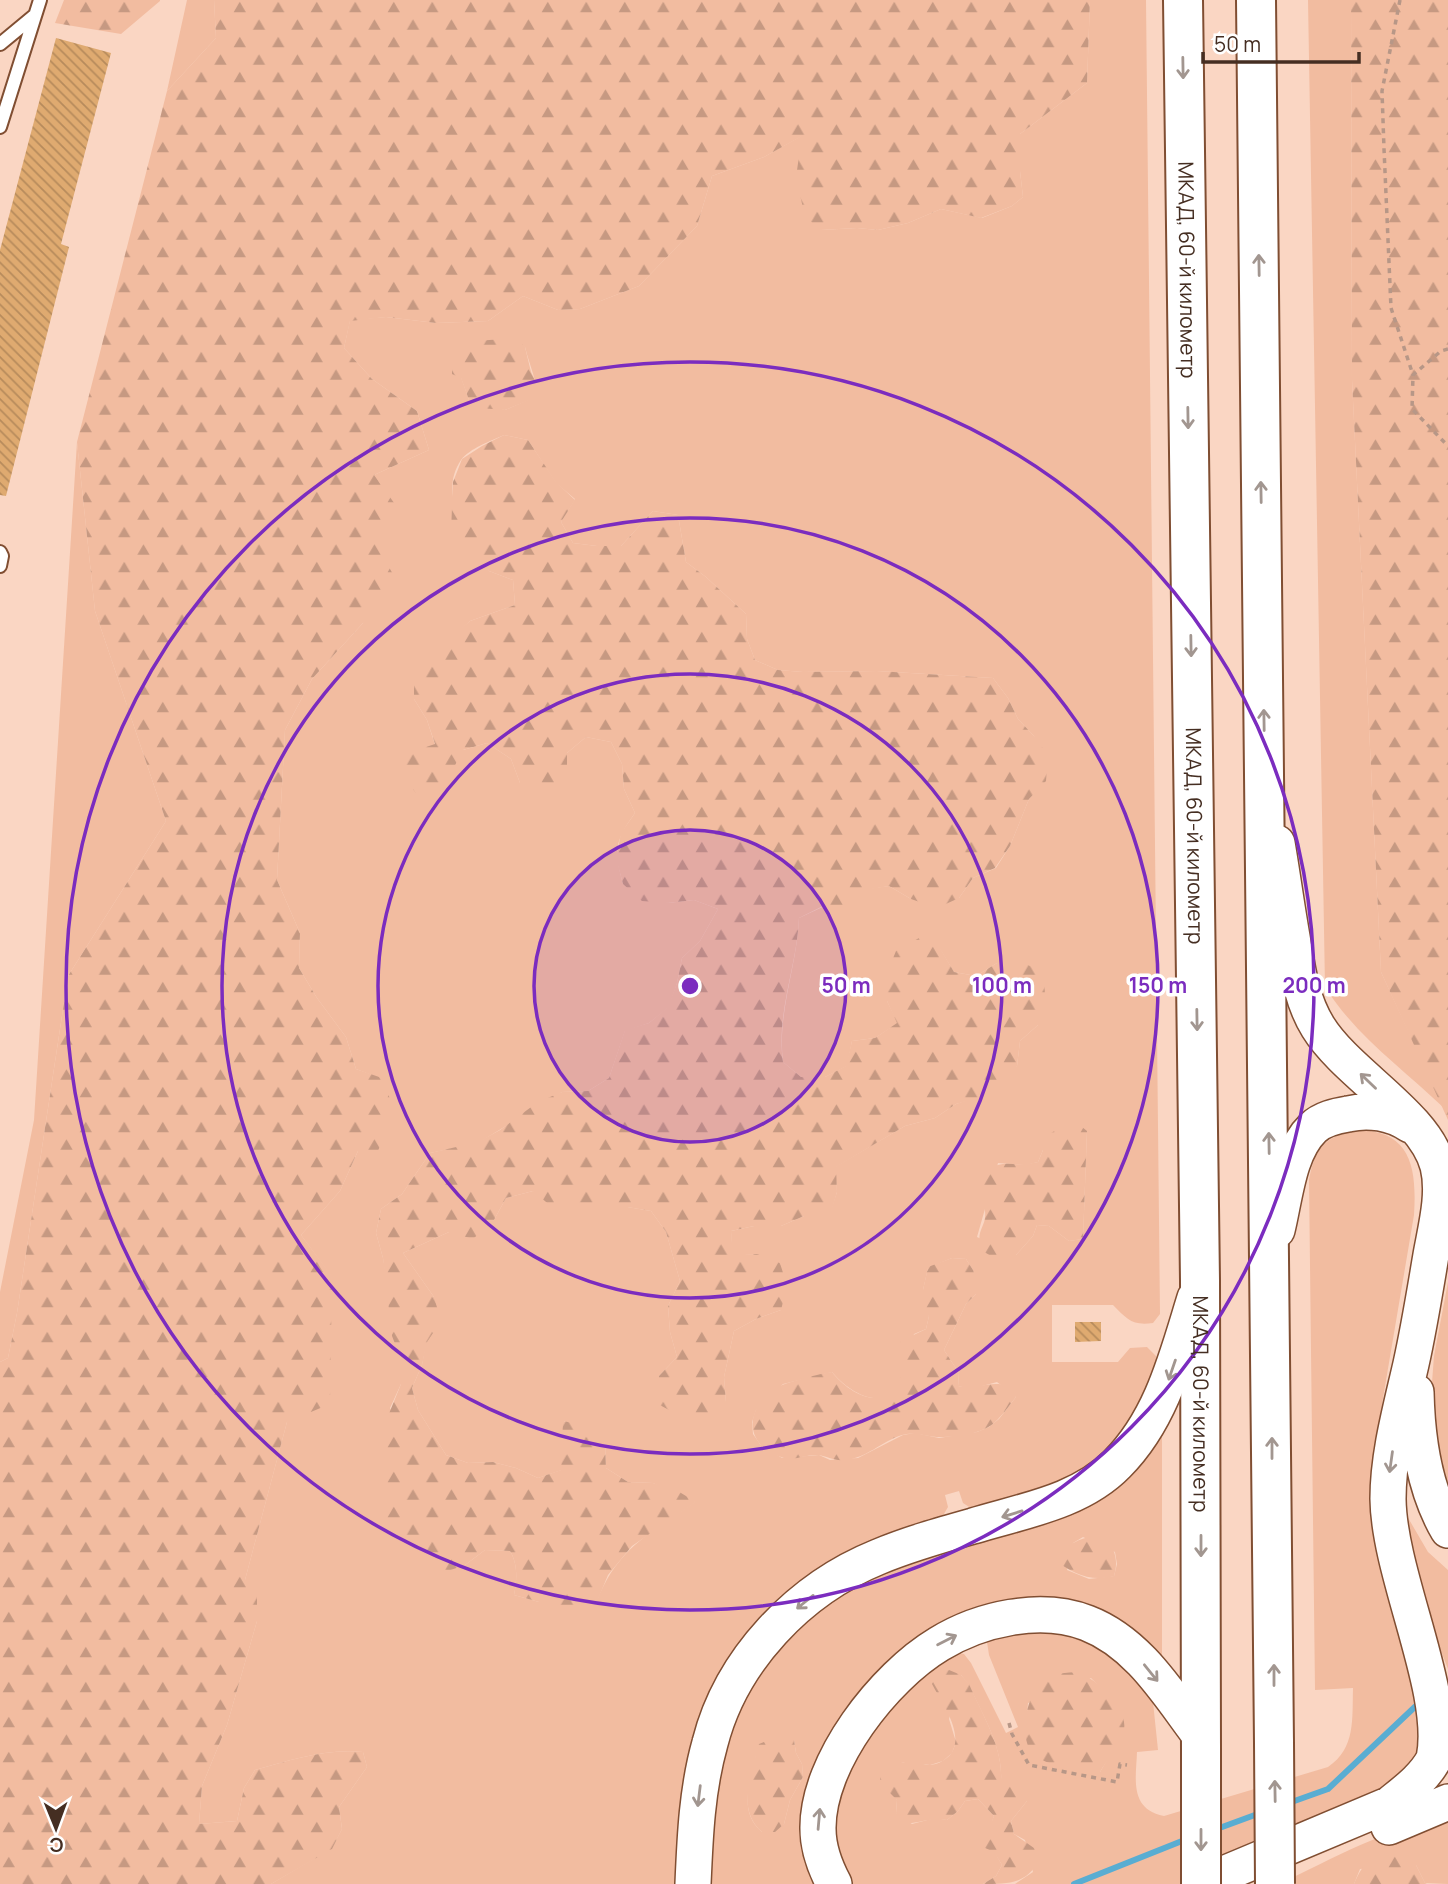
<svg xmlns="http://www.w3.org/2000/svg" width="1448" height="1884" viewBox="0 0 1448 1884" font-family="Manrope,sans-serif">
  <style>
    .grass { fill: #f2bca0; fill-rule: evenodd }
    .forest { fill: url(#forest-firs) }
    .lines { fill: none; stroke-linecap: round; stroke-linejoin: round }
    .stream { stroke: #59add2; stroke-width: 6 }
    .building { fill: url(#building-back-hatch) }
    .service-casing { stroke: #804e32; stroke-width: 16 }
    .secondary-casing { stroke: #804e32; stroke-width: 38 }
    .trunk-casing { stroke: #804e32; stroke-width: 42 }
    .path { stroke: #b79787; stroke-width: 3.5; stroke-dasharray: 5 5; stroke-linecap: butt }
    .service { stroke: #fff; stroke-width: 12 }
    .secondary { stroke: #fff; stroke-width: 35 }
    .trunk { stroke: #fff; stroke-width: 38 }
    .trunk-bridge-casing { stroke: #804e32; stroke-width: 42; stroke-linecap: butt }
    .trunk-bridge { stroke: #fff; stroke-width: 38 }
    .oneway { stroke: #a29690 }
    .ring { fill: none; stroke: #7b2cbf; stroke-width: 3.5 }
    .labels { text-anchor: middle; stroke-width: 7; stroke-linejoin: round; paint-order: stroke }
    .street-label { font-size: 21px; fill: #452e22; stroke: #fff }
    .centre { fill: #7b2cbf; stroke: #fff; stroke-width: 3.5 }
    .ring-label { font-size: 21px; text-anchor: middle; font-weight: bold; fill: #7b2cbf; stroke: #fff; stroke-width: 7; stroke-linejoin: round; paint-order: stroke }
  </style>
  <defs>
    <pattern id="forest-firs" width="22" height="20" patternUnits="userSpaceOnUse" patternTransform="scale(1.75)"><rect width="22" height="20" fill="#f2bca0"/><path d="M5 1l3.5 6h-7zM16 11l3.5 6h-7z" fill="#c69982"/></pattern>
    <pattern id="building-back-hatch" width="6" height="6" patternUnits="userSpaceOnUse" patternTransform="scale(1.75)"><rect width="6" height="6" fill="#dfaa70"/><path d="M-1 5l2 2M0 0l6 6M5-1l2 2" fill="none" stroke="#b78b5c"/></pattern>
  </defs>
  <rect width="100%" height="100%" fill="#fad6c3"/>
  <path class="grass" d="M187,0H214L216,38L167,91Z
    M1090,0H1146L1160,1314L1153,1323C1132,1326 1127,1319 1113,1305H1052V1362H1118L1130,1348L1147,1347L1156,1356L1157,1371L1119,1441L1096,1464L1067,1481L974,1510L963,1503L959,1491L945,1495L948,1507L941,1519L754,1627L678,1884H271L332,1848L342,1829L339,1807L367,1767L363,1752C327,1748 290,1760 255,1770L244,1788L237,1821L199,1824L202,1786L227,1725L257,1621L256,1580H245L287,1422L332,1277L301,1235L340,1191L358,1151L382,1079L356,1069L346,1037L317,998L299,968L300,933L277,880L285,730L312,679L363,623L374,541V475L429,450L417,411L372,379L344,348L350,320L386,317L436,323L488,321L523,296L558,310L580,309L639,286L697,226L712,176L764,157L803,135L821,230L857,228L878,230L908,223L941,209L982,218L1012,206L1023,197L1020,171V134L1087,83ZM463,342L525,347C529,364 537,380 537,396L505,410L469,400L461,377ZM504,435L528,440L556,483L575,499L561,522L573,543L597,546H621L653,511L678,515L686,562L706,577L746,614L747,639L755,660L778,670L803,672L877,671L993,678L1008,698L1018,719L1034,736L1045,780L1029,799L1010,846L996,868L973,878L959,898L911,899L889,886L859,890L799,918C797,967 777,1012 783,1062L801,1077H825L847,1066L852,1041L875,1038L898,1023L887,1001L940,949L954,972L976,976L997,963L1038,1025L1020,1041L1017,1066L979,1096L956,1104L935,1118L905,1126L835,1167L837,1192L829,1216H804L781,1226H754L731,1231L732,1256L757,1254L781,1310L756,1319L734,1331L724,1377L726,1402L659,1376L677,1357L670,1332L668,1306L680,1281L666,1232L651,1211L533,1191L506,1198L494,1220L449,1232L403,1253L434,1297L422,1365L412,1388L418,1410L446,1455L468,1463L493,1462L516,1468L538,1478L562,1470L564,1421L605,1443L606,1468L628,1482L653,1483L695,1502C652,1532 619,1547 598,1598L539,1602L514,1595C517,1580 518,1564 510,1551L485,1550L465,1565L390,1408L401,1384V1359L383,1258L376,1233L381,1209L402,1194L430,1153L478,1143L562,1092L588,1091L609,1078L625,1031L649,1023L669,1007L677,983L682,958L700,941L718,909L694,900L668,903L623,884C614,850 614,842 635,813L624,789L622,764L611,742L586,737L567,753L520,783L511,759L487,743L463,750L435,745L427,720L414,699L452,638L470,621L515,605L513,580L489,571C471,539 436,497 461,460C470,448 491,441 504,435ZM1087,1131L1083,1239L1069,1241L1049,1226L1037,1225L1033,1236L1016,1255L977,1237L998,1163L1026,1165L1038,1162L1043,1150ZM952,1258L966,1259L973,1270L976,1294L966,1304L944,1350L959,1373L958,1386L971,1389L997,1382L1016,1397L999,1419L989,1427L977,1432L939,1438L915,1433L903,1435L858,1458L830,1460L819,1455L782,1458L760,1444L753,1434L752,1422L756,1410L783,1384L832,1372C845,1388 879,1413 897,1387C906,1372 909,1350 914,1334L926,1329L929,1316L923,1290L928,1268Z
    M1308,0H1351L1352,380L1381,972L1444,1108C1402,1068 1356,1036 1325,987Z
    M77,442L95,611L166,821L68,976L17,1313L8,1358L0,1362V1292L34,1120Z
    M1354,1130C1411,1129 1417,1167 1414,1215L1382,1404L1377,1449L1428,1675L1422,1754L1384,1790L1342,1813L1181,1884H1015L1033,1872L1025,1840L1014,1834L1011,1821L1027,1801L1001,1780C1003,1747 982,1714 969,1685L961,1675L949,1719L956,1742L952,1753L943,1761L930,1765L904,1762L880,1771L897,1800L896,1813L912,1824L935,1818L947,1820L958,1811L965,1801L978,1799L994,1816C987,1834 992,1849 1002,1865L996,1876L983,1884H846L829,1840L836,1792L873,1722L948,1651L964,1654L971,1663L1006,1733L1018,1727L989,1655L987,1642L994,1633L1050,1627L1105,1644L1144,1682L1153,1702L1158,1750L1137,1752C1136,1779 1129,1809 1164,1816L1328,1767C1356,1748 1352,1719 1353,1688L1315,1690L1309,1180C1315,1149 1322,1139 1354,1130ZM1091,1678L1100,1687L1120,1741L1113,1750L1100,1772L1026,1726L1028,1703Z
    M1448,1282V1515L1430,1409L1434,1356Z
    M1162,1423V1667L1021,1605L848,1715L822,1884H704L721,1744L769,1650L847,1585L1068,1507ZM1083,1537L1115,1552L1117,1564L1114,1576L1089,1579L1067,1570L1073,1543ZM794,1740L796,1753L802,1764L803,1777L790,1800L784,1824L762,1832C738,1812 750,1783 756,1756Z
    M1407,1516L1428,1552L1448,1570V1669L1410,1571Z
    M1448,1820V1884L1425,1883L1416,1865L1360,1869L1354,1884H1279C1331,1860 1391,1824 1448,1820Z"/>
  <path class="forest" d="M64,0H160V1L121,34L55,23Z
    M214,0H1090L1087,83L1020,134V171L1023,197L1012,206L981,218L941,209L908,223L878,230L857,228L821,230L805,217L796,177L802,136L764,157L712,176L697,226L639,286L580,309L558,310L523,296L488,321L436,323L386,317L350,321L344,348L372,379L417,411L429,450L374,475L397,507L374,541L394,576L363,623L312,679L285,730L277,880L300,933L299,968L317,998L346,1037L356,1069L382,1078L395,1112L377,1153L358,1151L340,1191L301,1235L332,1276L330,1404L287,1422L245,1580H257V1621L227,1725L202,1786L199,1824L237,1821L244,1788L255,1770C290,1760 327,1748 363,1752L367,1767L339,1807L342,1829L332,1849L271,1884H0V1362L8,1358L17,1313L68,976L166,821L95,611L77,442L167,91L216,38Z
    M1351,0H1448V1120L1381,972L1352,380Z
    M515,338L525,347L531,372L537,384V397L505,410L480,408L469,400L461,378L452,374V350L462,342Z
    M504,435L528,440L556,482L575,500L561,522L573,543L597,546H621L653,511L678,515L686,562L706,577L746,614L747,639L755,660L778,670L803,672L877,671L993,678L1008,698L1018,719L1034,736L1048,755L1046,781L1029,799L1010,846L995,868L973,878L959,898L937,908L911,899L889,886L860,891L847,912L823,906L799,918C797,967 776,1012 783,1062L801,1077H825L846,1066L852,1041L875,1038L897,1023L887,1001V973L896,951L919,938L940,948L954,972L976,976L997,963L1022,962L1044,973L1045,998L1038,1025L1020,1041L1017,1066L1006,1090L956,1104L935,1118L905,1126L836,1167L837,1192L830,1216H804L781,1226H754L731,1231L733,1255L757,1254L780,1263L787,1286L781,1310L756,1319L734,1331L724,1377L726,1402L707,1417L680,1416L658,1404L659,1376L677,1357L670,1332L668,1306L680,1281L666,1232L651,1211L627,1207H552L533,1191L506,1198L494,1220L473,1239L449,1232L403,1253L434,1297L441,1321L427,1342L422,1365L412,1388L418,1410L446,1455L468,1463L493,1462L516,1468L538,1478L561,1470L563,1421L587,1426L605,1443L606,1468L628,1482L653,1483L676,1490L696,1502L632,1546L608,1575L598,1599L580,1612L567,1614L539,1602L514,1595C517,1580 518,1564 510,1551L485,1550L465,1565L442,1573L420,1562L387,1524L382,1431L401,1384V1359L392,1336L383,1258L376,1233L381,1209L402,1194L430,1153L478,1142L500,1130L538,1102L562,1092L588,1091L609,1078L625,1030L649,1023L668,1007L677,983L682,958L700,941L718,909L694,900L668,903L642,901L623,884L616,858L621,833L635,813L624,789L622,764L611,742L586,737L567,753V777L547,790L520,783L511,759L487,743L463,750L441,792L416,793L400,773L411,752L435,744L427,720L414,699V674L431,653L470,621L515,605L513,580L489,571L466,557L451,533L453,482L462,459L482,446Z
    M1077,1123L1087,1131L1083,1239L1069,1241L1049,1226L1037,1225L1033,1236L1016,1255L991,1256L981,1250C975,1229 987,1227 985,1211C984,1199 978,1189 978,1177C1003,1155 1010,1169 1038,1162L1043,1150V1138L1064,1125Z
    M952,1258L966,1259L973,1270L977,1282L976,1294L966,1304L944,1350L959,1373L958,1386C979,1390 988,1380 1009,1386L1016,1397C1010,1404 1005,1412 999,1418C986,1434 959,1437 940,1437C927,1437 915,1431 902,1435C882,1441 866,1459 844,1460C834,1461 827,1456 818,1455C806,1454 792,1462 781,1457C743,1444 745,1408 776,1388C783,1383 822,1373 832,1372C845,1389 876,1411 895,1388C901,1381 903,1370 906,1361L898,1354L901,1341L926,1329L929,1316L913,1297L923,1290L928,1267Z
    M1097,1536L1109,1541C1116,1554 1118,1562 1114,1576C1091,1582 1072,1574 1054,1559C1066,1546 1079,1537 1097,1536Z
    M949,1670L961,1675L969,1684C982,1714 1003,1747 1001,1779L1025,1788L1027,1801L1011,1821L1014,1834L1034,1848L1039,1860C1027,1884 1008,1884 983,1884L996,1876L1002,1865L994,1852L983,1847L978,1836L989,1828L994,1816L978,1799L965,1801L958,1811L947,1820C930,1817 917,1824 900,1824L896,1813L897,1800L880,1783V1770C892,1765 904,1760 918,1762C922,1763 925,1765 929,1765C936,1765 944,1761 949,1756C967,1737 942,1703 932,1684L937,1673Z
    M1079,1672C1102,1684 1135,1711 1121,1740C1116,1751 1106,1761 1100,1772L1093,1773C1078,1769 1046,1765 1035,1756C1017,1741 1026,1694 1043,1681C1054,1672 1066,1673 1079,1672Z
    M782,1735L794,1740L796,1753L802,1764L803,1777L790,1800L784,1824L775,1832H762C736,1810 751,1773 759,1744Z
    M1397,1855L1416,1865L1425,1883L1427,1884H1354C1364,1860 1372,1856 1397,1855Z"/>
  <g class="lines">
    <path class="stream" d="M1286,1804L1328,1789L1419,1703
      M1214,1830L1263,1812
      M1074,1884L1187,1839"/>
  </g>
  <path class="building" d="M56,38L111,53L61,244L69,247L6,496L0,495V250Z
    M1075,1322H1101V1341L1075,1342Z"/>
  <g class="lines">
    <defs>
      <path id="service" d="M0,44L34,16
        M0,127L40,0
        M0,552L2,556L0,566"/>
      <path id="secondary" d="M1277,843C1282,872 1286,902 1291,931C1297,965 1300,998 1318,1027C1347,1074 1425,1115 1438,1166C1445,1194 1436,1227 1431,1255C1425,1291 1419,1328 1411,1364C1401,1408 1388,1454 1388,1499C1389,1576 1448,1692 1434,1759C1424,1778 1406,1791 1390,1804
        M1277,1230C1285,1198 1288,1152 1313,1128C1322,1119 1336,1116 1348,1114C1369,1109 1392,1113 1410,1125
        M1416,1392C1417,1439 1424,1489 1448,1530
        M1389,1827L1448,1802
        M693,1884C695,1836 697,1789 710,1743C731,1660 799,1589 878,1557C909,1544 941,1535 973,1526C1022,1511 1080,1502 1117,1464C1162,1419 1177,1356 1195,1298
        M834,1884C825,1867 818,1848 818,1829C817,1762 884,1677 939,1644C980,1619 1040,1605 1087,1623C1139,1643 1169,1695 1201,1737
        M1200,1884L1412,1795"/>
      <g id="trunk">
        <path id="s1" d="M1183,0L1200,1281L1201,1748"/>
        <path d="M1256,0L1274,1743"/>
      </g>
    </defs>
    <use href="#service" class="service-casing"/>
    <use href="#secondary" class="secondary-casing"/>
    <use href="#trunk" class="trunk-casing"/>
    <path class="path" d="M1400,0L1382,91L1384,149L1391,308L1413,375
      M1448,349L1441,351L1413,375L1412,409L1448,446
      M1009,1723L1012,1734L1029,1765L1117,1782L1120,1764L1127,1765"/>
    <use href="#service" class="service"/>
    <use href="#secondary" class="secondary"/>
    <use href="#trunk" class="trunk"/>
    <defs>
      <path id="trunk-bridge" d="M1274,1743L1275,1884
        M1201,1748V1884"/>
    </defs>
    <use href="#trunk-bridge" class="trunk-bridge-casing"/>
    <use href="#trunk-bridge" class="trunk-bridge"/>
  </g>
  <defs><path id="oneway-shaft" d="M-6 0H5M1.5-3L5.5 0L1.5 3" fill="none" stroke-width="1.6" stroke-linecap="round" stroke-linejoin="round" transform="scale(1.75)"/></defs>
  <g class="oneway">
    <use href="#oneway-shaft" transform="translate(1183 68) rotate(89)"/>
    <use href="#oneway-shaft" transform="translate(1259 265) rotate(-91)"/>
    <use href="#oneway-shaft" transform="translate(1188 418) rotate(89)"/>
    <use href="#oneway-shaft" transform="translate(1261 492) rotate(-91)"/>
    <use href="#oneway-shaft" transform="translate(1191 646) rotate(89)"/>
    <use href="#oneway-shaft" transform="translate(1264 720) rotate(-91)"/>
    <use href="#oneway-shaft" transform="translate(1197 1020) rotate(89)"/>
    <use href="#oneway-shaft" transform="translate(1368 1081) rotate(-136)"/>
    <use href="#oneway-shaft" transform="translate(1269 1143) rotate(-91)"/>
    <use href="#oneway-shaft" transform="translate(1172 1370) rotate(109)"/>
    <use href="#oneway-shaft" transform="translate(1272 1448) rotate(-90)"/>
    <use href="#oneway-shaft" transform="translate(1391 1462) rotate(98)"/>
    <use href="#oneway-shaft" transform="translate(1012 1514) rotate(163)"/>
    <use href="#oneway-shaft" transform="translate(1201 1546) rotate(90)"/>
    <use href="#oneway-shaft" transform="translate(805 1602) rotate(141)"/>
    <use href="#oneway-shaft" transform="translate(947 1640) rotate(-27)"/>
    <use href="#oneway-shaft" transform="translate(1151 1673) rotate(51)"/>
    <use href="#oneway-shaft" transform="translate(1274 1675) rotate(-90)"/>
    <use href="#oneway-shaft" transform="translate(1275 1791) rotate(-91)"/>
    <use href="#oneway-shaft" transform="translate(699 1796) rotate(97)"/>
    <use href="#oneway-shaft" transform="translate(819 1819) rotate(-85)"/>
    <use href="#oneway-shaft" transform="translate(1201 1840) rotate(90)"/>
  </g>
  <circle cx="690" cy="986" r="156" fill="#7b2cbf" fill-opacity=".12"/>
  <g class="ring">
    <circle cx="690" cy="986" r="156"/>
    <circle cx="690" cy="986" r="312"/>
    <circle cx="690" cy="986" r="468"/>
    <circle cx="690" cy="986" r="624"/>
  </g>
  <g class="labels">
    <g class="street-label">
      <text dy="7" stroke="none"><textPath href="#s1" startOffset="270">МКАД, 60-й километр</textPath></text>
      <text dy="7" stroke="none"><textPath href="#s1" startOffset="836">МКАД, 60-й километр</textPath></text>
      <text dy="7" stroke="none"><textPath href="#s1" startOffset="1404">МКАД, 60-й километр</textPath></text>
    </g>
  </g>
  <circle cx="690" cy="986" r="10" class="centre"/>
  <g class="ring-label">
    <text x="846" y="993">50 m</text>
    <text x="1002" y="993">100 m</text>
    <text x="1158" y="993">150 m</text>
    <text x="1314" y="993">200 m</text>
  </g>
  <g transform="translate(56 1828) rotate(179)" stroke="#ffffff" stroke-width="5" paint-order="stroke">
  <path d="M0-5L12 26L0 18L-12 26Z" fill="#452e22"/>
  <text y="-10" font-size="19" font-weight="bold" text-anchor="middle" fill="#452e22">С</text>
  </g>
  <path d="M1203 52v10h156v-10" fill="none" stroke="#452e22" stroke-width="3.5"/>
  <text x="1214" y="52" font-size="21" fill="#452e22" stroke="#ffffff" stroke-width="5" paint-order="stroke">50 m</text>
</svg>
